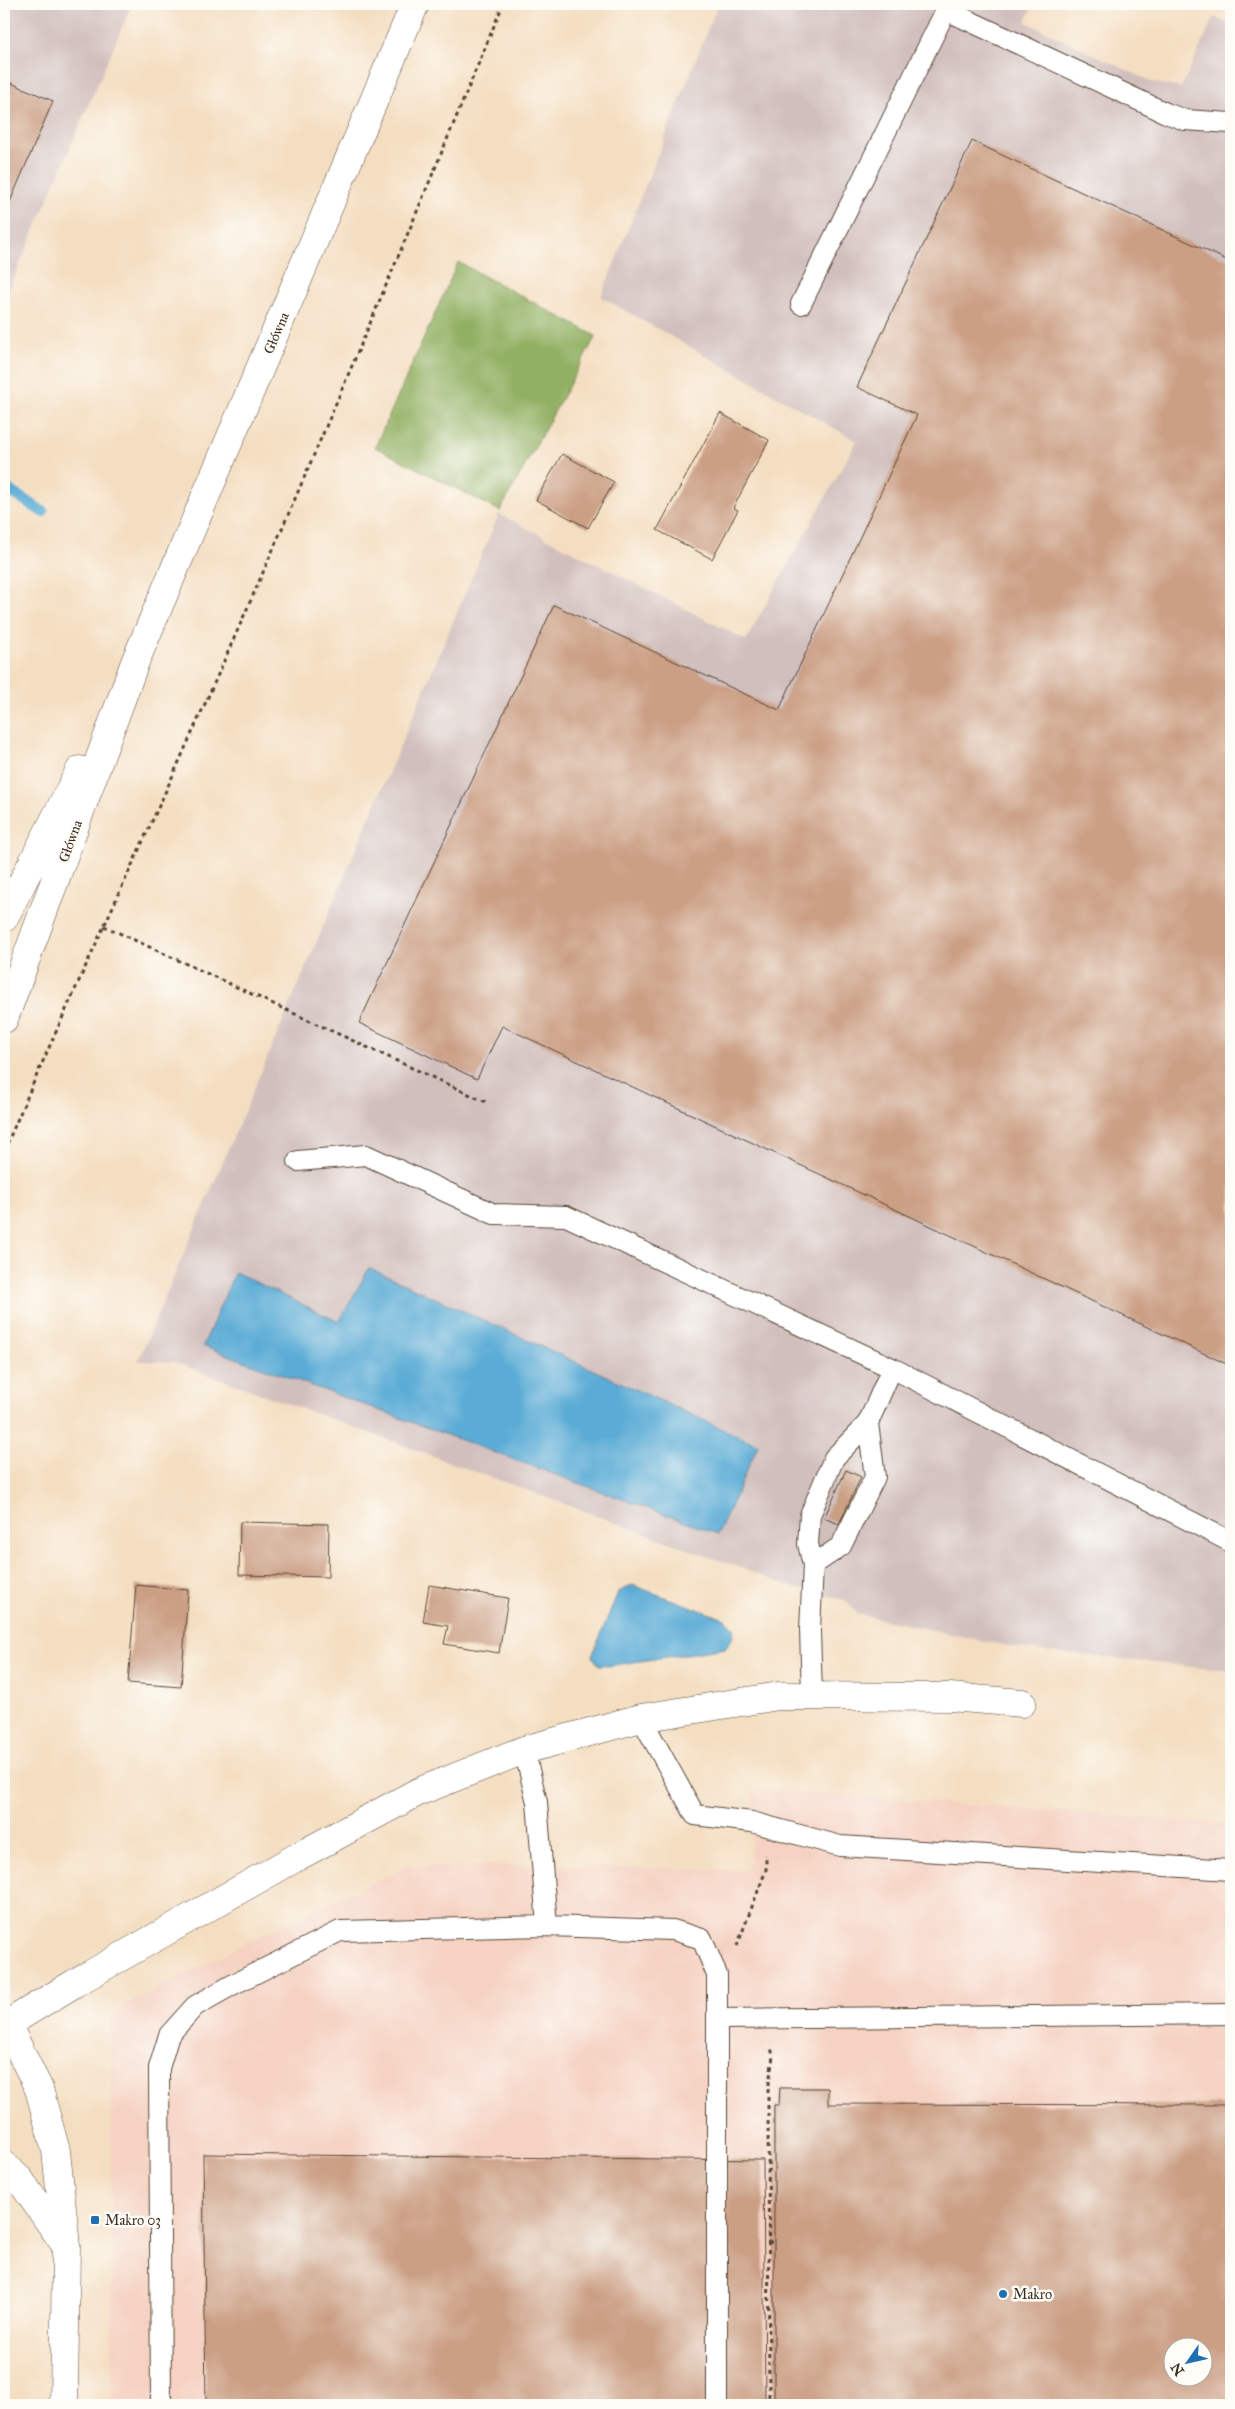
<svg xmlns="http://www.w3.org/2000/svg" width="1235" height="2409" viewBox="0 0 1235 2409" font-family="'IM FELL Great Primer',serif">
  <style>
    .built { fill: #f5d2c2; fill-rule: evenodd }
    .industrial { fill: #d1bfbd }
    .forest { fill: #92b063; stroke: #666d40 }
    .water { fill: #5aabd5; stroke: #4a6a7a }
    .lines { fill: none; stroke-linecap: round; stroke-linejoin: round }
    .stream { stroke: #5aabd5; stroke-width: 11 }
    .building { fill: #cb9f84; fill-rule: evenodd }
    .lane-casing { stroke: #574536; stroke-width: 22 }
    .street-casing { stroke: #574536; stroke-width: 29 }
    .secondary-casing { stroke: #574536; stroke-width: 29 }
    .path { stroke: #574536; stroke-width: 3; stroke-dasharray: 4 4; stroke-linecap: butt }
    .lane { stroke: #fff; stroke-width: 20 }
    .street { stroke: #fff; stroke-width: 28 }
    .secondary { stroke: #fff; stroke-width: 28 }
    .poi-dot { fill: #1f6fb2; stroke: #fdfcf7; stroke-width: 2 }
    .labels { text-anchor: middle; stroke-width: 5; stroke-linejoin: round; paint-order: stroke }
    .street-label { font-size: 14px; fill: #3b2a1e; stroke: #fdfcf7 }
    .poi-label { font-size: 14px; fill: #3b2a1e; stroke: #fdfcf7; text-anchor: start }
  </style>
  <rect width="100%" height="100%" fill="#fdfcf7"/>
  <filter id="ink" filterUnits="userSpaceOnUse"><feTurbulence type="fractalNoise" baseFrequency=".02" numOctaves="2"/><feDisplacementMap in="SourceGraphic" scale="10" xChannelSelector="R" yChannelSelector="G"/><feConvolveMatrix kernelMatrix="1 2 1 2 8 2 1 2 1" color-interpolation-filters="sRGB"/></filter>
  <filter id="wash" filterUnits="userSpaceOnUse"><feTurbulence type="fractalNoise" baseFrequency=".0096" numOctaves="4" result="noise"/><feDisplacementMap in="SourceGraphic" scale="20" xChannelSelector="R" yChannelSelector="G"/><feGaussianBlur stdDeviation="1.12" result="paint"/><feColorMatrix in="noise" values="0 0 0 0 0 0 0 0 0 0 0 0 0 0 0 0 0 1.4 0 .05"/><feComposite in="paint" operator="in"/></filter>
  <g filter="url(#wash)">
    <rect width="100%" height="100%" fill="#f4dec1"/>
    <path class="built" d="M753,1789L1231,1824V2405H112L111,2012L260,1936L409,1866H542L746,1870L750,1861ZM1172,2346H1202V2376H1172Z"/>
    <path class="industrial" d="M4,4H132L4,301Z
      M718,4H1033L1026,22L1152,82L1181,88L1214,17L1231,25V1671L1017,1648L857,1614L845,1600L790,1586L174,1362L138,1361L499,514L746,640L857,441L601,297Z"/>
    <path class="forest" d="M458,262L596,336L500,511L375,447Z"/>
    <path class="water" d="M369,1268L758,1445L718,1534L203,1346L235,1272L339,1322Z
      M632,1585L725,1619L734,1628L733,1637L726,1648L608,1666L599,1665L592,1656L618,1592Z"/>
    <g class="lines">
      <path class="stream" d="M4,487L43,512"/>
    </g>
    <g id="blocks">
      <path class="building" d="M4,80L53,101L4,216Z
        M972,141L1231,262V1366L502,1026L477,1079L359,1023L554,605L779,710L917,415L857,387Z
        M720,413L769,440L733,508L738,510L712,559L657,530Z
        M562,454L614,482L588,528L536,500Z
        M846,1470L861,1477L839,1524L824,1518Z
        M240,1522L329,1524L328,1577L239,1575Z
        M136,1585L188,1590L181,1687L128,1683Z
        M429,1585L508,1598L499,1653L444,1644L448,1626L423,1622Z
        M780,2088H828V2104L1231,2105V2405H774V2105H779ZM1172,2346H1202V2376H1172Z
        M203,2154L763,2160L765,2405H206Z"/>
    </g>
  </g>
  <g filter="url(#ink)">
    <use href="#blocks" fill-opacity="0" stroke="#574536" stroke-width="1"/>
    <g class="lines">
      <defs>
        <path id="lane" d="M801,304L946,10L1166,113L1185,120L1231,123
          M298,1161L366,1155L494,1214L566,1216L892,1368L1231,1542
          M813,1565L841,1546L875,1477L868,1423
          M812,1696L810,1630L813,1565L808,1544L810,1515L834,1458L868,1423L892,1368
          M641,1718L695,1815L752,1822L840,1846L1231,1870
          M524,1750L537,1802L547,1926
          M717,2019L1231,2014
          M161,2405L159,2068L169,2035L195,2006L232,1985L340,1931L547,1926L673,1930L702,1939L717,1975V2405"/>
        <path id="street" d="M7,2024L39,2089L56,2151L66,2246L64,2405
          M4,2026L75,1983L297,1857L418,1792L524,1750L641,1718L779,1696L950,1697L1022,1703
          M4,2165L20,2180L64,2243"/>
        <path id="secondary" d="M4,918L80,770
          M4,1019L135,662L415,4"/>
      </defs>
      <use href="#lane" class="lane-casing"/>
      <use href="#street" class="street-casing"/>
      <use href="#secondary" class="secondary-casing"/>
      <path class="path" d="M104,926L486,1102
        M4,1151C62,1014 126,880 187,744C297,499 401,252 503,4
        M737,1946L766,1870V1855
        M768,2242H774
        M769,2405L768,2091L773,2056L771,2047"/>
      <use href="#lane" class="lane"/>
      <use href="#street" class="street"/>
      <use href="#secondary" class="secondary"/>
    </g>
  </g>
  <g class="poi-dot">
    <rect x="90" y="2215" width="10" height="10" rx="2.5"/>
    <circle cx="1003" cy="2294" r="5"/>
  </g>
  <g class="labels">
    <g class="street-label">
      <text transform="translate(276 333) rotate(-67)" y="5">Główna</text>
      <text transform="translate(70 841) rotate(-70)" y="5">Główna</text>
    </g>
    <g class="poi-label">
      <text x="105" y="2225">Makro 03</text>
      <text x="1013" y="2299">Makro</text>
    </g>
  </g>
  <rect width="1235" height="2409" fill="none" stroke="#fdfcf7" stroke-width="20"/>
  <g transform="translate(1188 2362) rotate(236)"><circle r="24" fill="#fdfcf7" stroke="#afa8a0"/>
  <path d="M0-4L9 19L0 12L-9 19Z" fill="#1f6fb2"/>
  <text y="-8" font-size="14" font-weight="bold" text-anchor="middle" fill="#3b2a1e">N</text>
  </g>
</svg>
